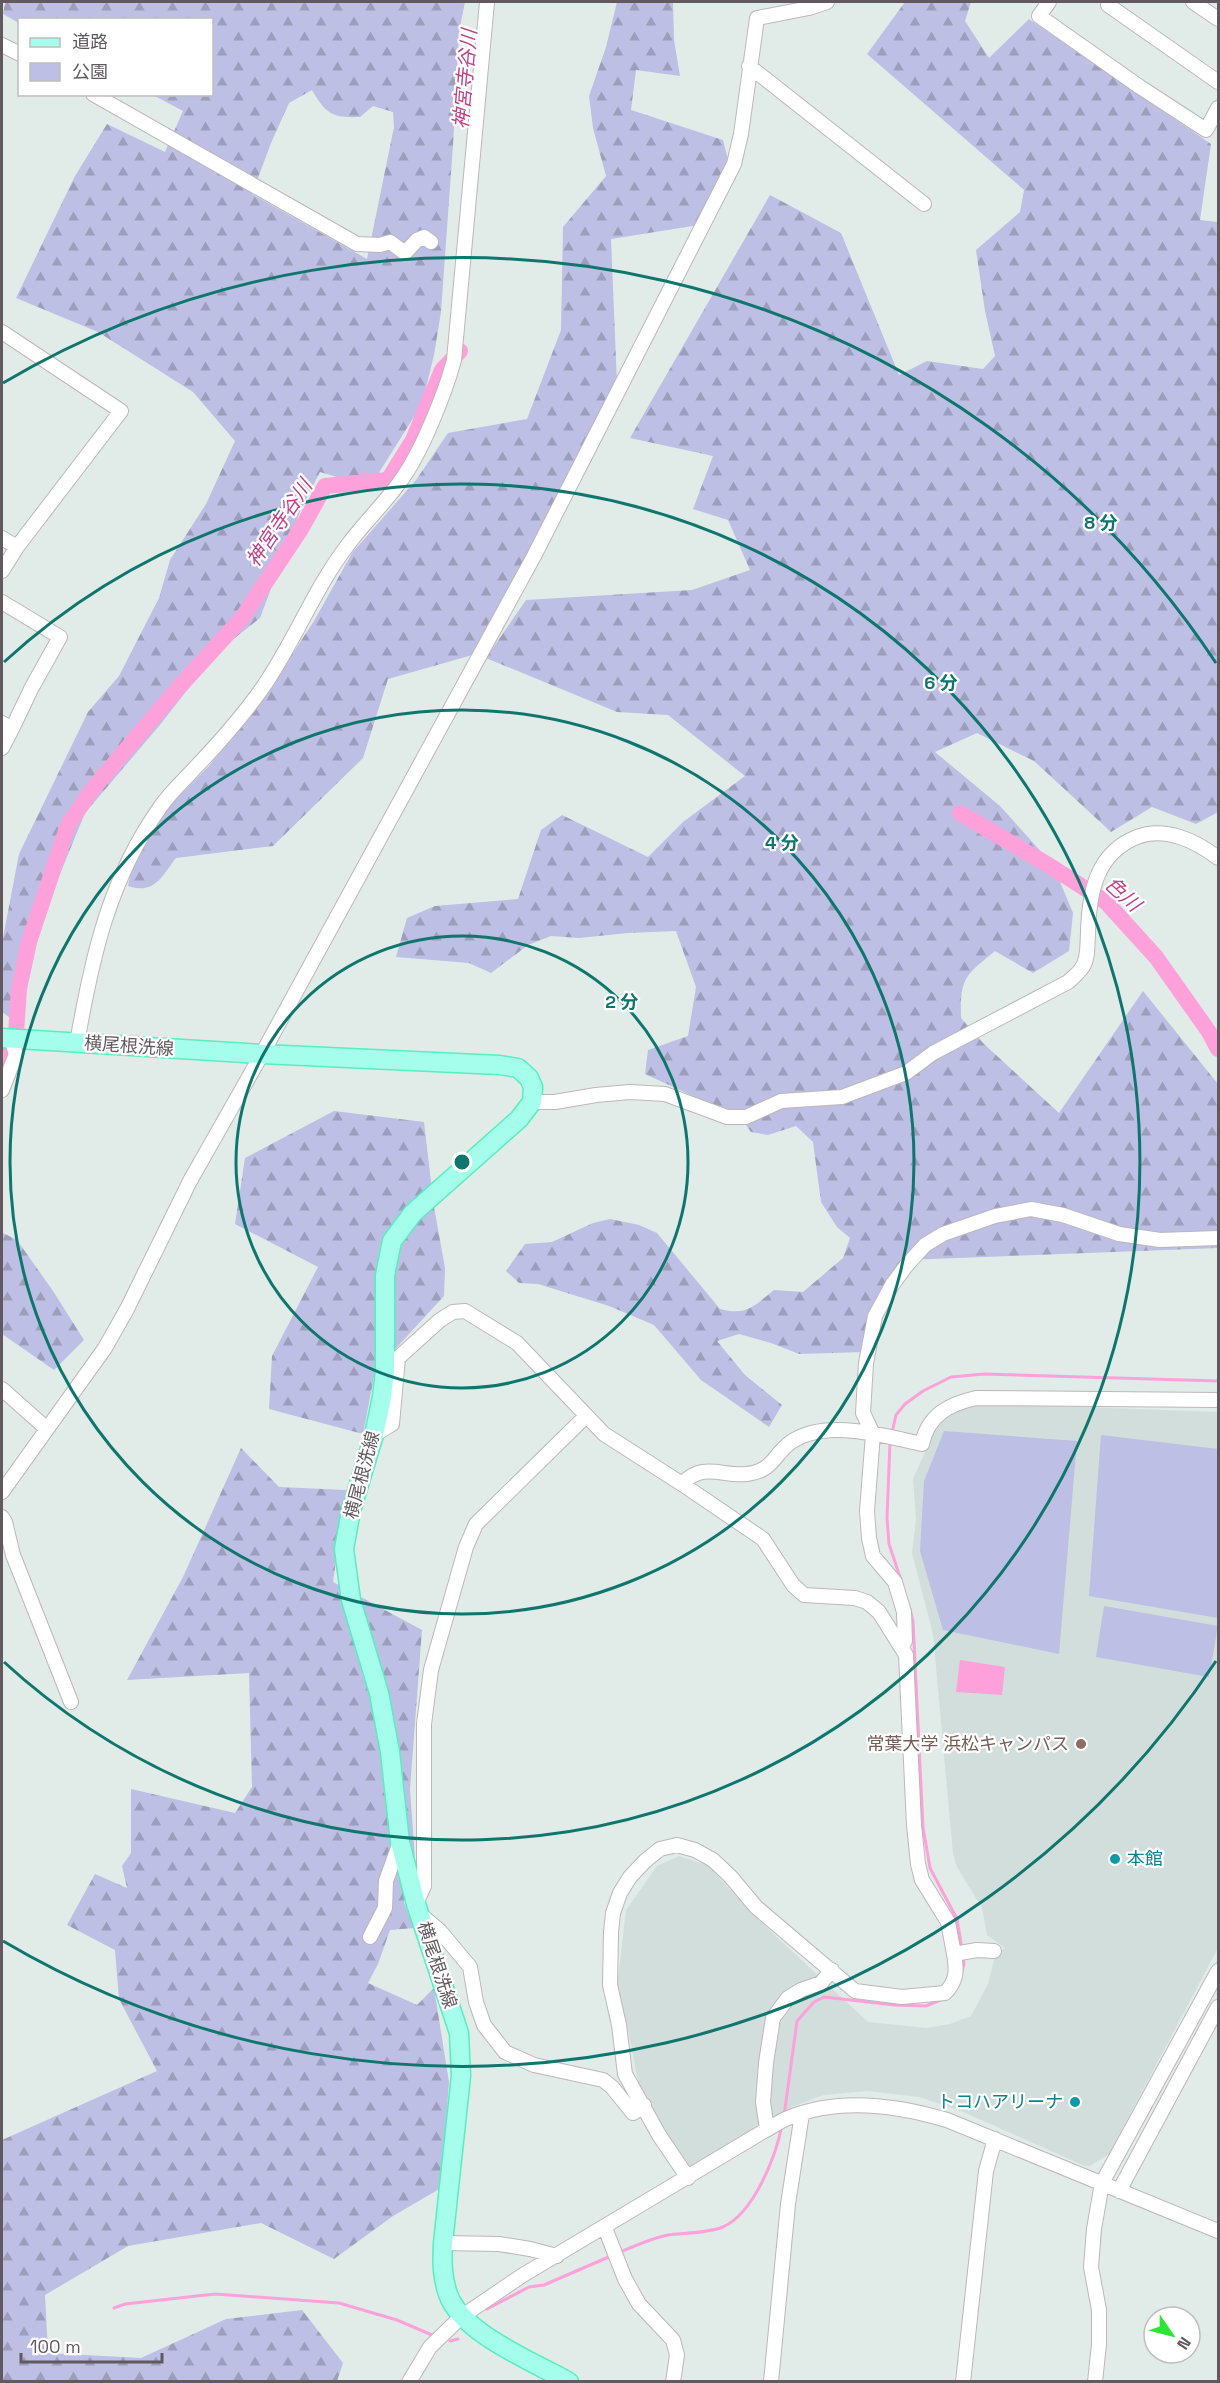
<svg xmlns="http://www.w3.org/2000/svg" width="1220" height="2383" viewBox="0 0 1220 2383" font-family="'Space Grotesk','Noto Sans JP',sans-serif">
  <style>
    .education { fill: #d2dedb }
    .green { fill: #bdbfe4 }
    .forest { fill: url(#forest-firs); fill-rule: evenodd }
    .water { fill: #fea0d9 }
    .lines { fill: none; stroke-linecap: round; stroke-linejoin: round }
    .stream { stroke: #fea0d9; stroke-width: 3 }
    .river { stroke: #fea0d9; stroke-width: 16 }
    .minor-casing { stroke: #beb6b9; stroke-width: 16 }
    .major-casing { stroke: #57efbd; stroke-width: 21 }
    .minor { stroke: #fff; stroke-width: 14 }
    .major { stroke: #a5feeb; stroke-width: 18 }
    .ring { fill: none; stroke: #0f766e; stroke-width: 3 }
    .education-dot { fill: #8d6e63; stroke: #fff; stroke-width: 2 }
    .culture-dot { fill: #0f9aa8; stroke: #fff; stroke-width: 2 }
    .labels { text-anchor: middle; stroke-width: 4.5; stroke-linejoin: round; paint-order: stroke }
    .street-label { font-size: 18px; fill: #62595e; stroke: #fff }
    .education-label { font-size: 18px; fill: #785e54; stroke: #fff; text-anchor: end }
    .culture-label { font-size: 18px; fill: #0d838f; stroke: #fff; text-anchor: start }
    .water-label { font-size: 20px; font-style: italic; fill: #c04386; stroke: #fff }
    .centre { fill: #0f766e; stroke: #fff; stroke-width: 3 }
    .ring-label { font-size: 18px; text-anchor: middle; font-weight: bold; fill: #0f766e; stroke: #fff; stroke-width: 4.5; stroke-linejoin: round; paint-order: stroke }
  </style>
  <defs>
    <pattern id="forest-firs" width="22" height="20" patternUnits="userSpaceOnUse" patternTransform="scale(1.5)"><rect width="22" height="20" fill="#bdbfe4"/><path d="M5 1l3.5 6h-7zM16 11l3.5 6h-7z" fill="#9d9ebc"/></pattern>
  </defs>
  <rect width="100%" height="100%" fill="#e1ece9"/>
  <path class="education" d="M975,1403L1218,1412V1948L1109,2154L1090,2166H1085L961,2111L919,2097L867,2091L824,2095L792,2107L688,2169L641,2097L627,2024L617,1987L626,1910L657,1866L679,1856L709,1866L750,1912L868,2022L927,2028L950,2024L971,2016L988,1984L995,1956L1005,1948L987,1935L982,1908L957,1867L953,1854L933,1634L912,1553L916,1520L913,1479L926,1450L928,1436L947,1414Z"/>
  <path class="green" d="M944,1431L1077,1441L1059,1654L943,1630L920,1551L924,1481Z
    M1101,1435L1218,1449V1618L1089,1596Z
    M1104,1606L1218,1626L1209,1677L1096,1657Z"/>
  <path class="forest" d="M5,2H465L459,32L453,145L441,312L434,355L422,404L370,487L320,472L301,509L260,618L217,652L159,726L85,813L46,908L9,1017L2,1012V943L19,854L88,712L119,676L159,598L170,560L206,504L235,441L193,392L98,332L16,298L75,176L107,124L165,152L183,111L153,95L212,94V20H20L19,23L3,14ZM312,90C326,114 332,118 360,117L373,106L393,112L394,127L367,259L252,194L271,143L289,103Z
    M617,2H673L674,40L680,76L636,70L631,110L723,140L728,160L699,225L611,239L617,384L476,654L388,679L363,758L273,846L176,858C162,876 155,895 128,886L134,856L168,807L209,766L264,697L314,621L352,553L416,480L448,433L527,419L561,330L563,227L606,176L593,128L589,96L606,47Z
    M905,2H971L965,21L989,58L1029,19L1211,144L1200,220L1218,222V812L1196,824L1152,807L1111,832L1034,761L977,733L935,752L1000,806L1053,865L1073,913L1069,951L1033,973L995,951C965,976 960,977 961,1018L984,1044L1059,1113L1143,991L1218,1084V1248L904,1260L864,1352L799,1354L771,1343L739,1334L717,1341L745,1375L782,1405L769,1427L701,1380L654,1325L609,1306L538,1284L519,1283L506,1271L525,1244L552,1242L593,1223L610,1219L639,1225L657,1233L720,1309C747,1316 754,1306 774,1290L803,1292L843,1258L850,1238L837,1227L821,1202L813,1142L796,1126L768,1135L751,1132L735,1111L706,1102L645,1074L648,1050L688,1036L696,987L676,931L628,933L579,938L551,936L528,945L491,973L469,963L396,957L407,918L435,906L518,899L541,830L562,815L648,857L683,822L745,776L668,715L617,712L486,658L526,600L692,590L750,570L728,520L693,509L713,456L630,438L770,195L841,233L899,375L927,361L983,369L995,356L985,311L976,250L1020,212L1024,190L867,54Z
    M334,1111L424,1122L434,1207L445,1268L444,1296L375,1371L363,1434L269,1409L272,1356L318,1267L235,1224L245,1158Z
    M3,1233L17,1240L53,1291L84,1340L54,1370L2,1334Z
    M241,1448L279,1487L346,1490L333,1582L422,1630L410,1789L415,1859L404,1902L414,1928L390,1930L378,1964L368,1983L417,2005L434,1988L449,2082L441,2188L393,2216L334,2259L261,2223L128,2246L45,2295L48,2353L141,2358L226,2319L302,2310L343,2363L337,2381L2,2382V2140L157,2071L119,1999L115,1950L67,1925L95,1874L127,1888L122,1866L131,1853V1789L235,1813L252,1787L249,1673L127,1680L183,1577Z"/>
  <path class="water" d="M960,1660L1005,1667L1002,1695L956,1692Z"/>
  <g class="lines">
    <path class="stream" d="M892,1433L896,1415L905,1404L923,1391L951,1377L984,1374L1218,1381
      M890,1442L887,1518L889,1544L901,1580
      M910,1609L913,1621L923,1827L930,1868L957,1919L962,1949
      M961,1975L964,1964L963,1955
      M784,2116L797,2021L814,2002L824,1997L894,2005L926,2006L943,1999
      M620,2252C635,2246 652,2238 668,2235C683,2233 709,2233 723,2227C754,2213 776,2156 782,2125
      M114,2308L125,2304L215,2294L339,2303L397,2320L432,2335
      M487,2309L529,2287L544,2285L611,2256
      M450,2341L458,2339"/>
    <path class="river" d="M960,813L1050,866L1106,902L1156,957L1209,1032L1218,1049
      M2,1062L12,1049L16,1033L19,989L29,942L68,825L91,791L180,686L242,618L301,529L325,486L388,480L413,440L442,370L460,351"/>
    <defs>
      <path id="minor" d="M1049,2L1039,16L1140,87L1206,130L1218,108
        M1110,2L1108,5L1218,82
        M1193,2L1218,19
        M2,45L20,54
        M749,66L924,204
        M93,94L357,244L380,245L390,242L405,253L417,240L424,237L431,242
        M2,332L121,411L17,547L2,571
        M2,538L17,547
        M2,602L60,637L31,689L12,729
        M2,723L12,729L2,748
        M77,1043C92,957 109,879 161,806C170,793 183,781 194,769C218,744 241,718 261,690C293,645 314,589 347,546C363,524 383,505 399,483C420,456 445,394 454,360L487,2
        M2,1090L16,1054L11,1039
        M532,1102H555L596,1095L630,1092L665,1094L727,1117H746L781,1101L842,1097L906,1073L933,1053L1068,982C1072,978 1078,974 1081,969C1089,960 1087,944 1088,933C1089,893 1096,853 1137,837C1165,826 1196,841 1218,858
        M2,1389L47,1429
        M374,1435L392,1424L398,1358L440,1320L453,1312L465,1311L517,1343L604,1434L682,1484C703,1461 723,1477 747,1474C773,1471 774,1454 791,1442C826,1418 884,1436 922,1444C928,1415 949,1404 976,1398L1218,1400
        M682,1484L763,1539L793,1585L804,1595L855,1598L867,1602L879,1612L906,1655L914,1825L918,1864L922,1880L948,1922L954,1954
        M2,1492L105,1348L127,1309L190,1181L262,1054L534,556L734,164L741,134L757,18L809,8L827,2
        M2,1517L5,1522L13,1555L71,1702
        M902,1646L905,1641L904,1612L895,1582L873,1556L869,1538L867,1511L873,1434L863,1413L866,1363L875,1316L892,1285L906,1266L925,1245L943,1234L995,1216L1031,1209L1063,1215L1119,1234L1160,1240L1218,1238
        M416,1904L424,1886V1724L431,1670L466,1547L476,1524L586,1416
        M420,1914L440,1931L470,1967L476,2002L484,2025L505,2052L534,2065L603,2080L612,2087L633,2113L644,2105
        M370,1937L385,1908L386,1881L400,1842
        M767,2129L763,2102L766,2063L773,2018L788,1998L801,1990L821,1983L832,1970
        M688,2178L659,2135L625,2074L619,2025L610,1985L611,1932L613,1913L620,1893L630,1877L645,1861L660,1849L677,1845L695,1850L713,1860L730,1876L756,1907L855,1991L902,1997L945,1993C957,1981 957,1970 954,1954L977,1950L994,1951
        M1119,2191L1218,2007
        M605,2228L625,2279L639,2304L673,2340L677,2355L673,2382
        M443,2243L499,2244L530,2249L557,2256
        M409,2382L430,2347L461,2317L523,2275L764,2131C772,2127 780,2121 788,2118C838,2097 897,2105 947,2120L1218,2231
        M771,2382L788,2204L802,2114
        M963,2382L986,2171L995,2139
        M1095,2382L1099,2344V2310L1091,2267L1094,2229L1102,2183L1218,1971"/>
      <path id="major" d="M2,1038L262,1054L499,1065L518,1068L529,1078L533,1087L532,1102L519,1119L413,1213L392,1241L385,1275V1371L382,1397L374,1435L351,1511L344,1549L351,1600L379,1693L390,1752L400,1842L416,1904L459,2033L461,2076L443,2243C442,2261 442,2277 448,2294C461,2333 534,2362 569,2382"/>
    </defs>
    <use href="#minor" class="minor-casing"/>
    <use href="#major" class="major-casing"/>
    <use href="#minor" class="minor"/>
    <use href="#major" class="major"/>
  </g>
  <g class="ring">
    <circle cx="462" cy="1162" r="226"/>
    <circle cx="462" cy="1162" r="452"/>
    <path d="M4 662A678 678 0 1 1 4 1662"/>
    <path d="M1216 1661A904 904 0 0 1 3 1941M3 383A904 904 0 0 1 1216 663"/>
  </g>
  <circle class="education-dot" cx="1081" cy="1744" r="6"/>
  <g class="culture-dot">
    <circle cx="1115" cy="1859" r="6"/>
    <circle cx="1075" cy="2102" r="6"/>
  </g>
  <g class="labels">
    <g class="street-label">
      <text transform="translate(129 1046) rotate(4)" y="6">横尾根洗線</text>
      <text transform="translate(362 1475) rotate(-75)" y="6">横尾根洗線</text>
      <text transform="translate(437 1965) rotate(72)" y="6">横尾根洗線</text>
    </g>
    <g class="education-label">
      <text x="1069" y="1750">常葉大学 浜松キャンパス</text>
    </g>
    <g class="culture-label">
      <text x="1127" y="1865">本館</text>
      <text x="1063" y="2108" text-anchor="end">トコハアリーナ</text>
    </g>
    <g class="water-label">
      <text transform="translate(465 79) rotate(-85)" y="7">神宮寺谷川</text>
      <text transform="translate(279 523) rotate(-56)" y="7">神宮寺谷川</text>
      <text transform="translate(1123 894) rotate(42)" y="7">色川</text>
    </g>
  </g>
  <circle cx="462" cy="1162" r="9" class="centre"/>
  <g class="ring-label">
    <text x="1101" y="529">8 分</text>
    <text x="941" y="689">6 分</text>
    <text x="782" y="849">4 分</text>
    <text x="622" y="1008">2 分</text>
  </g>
  <rect width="1220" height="2383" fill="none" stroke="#62595e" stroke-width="6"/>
  <rect x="18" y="18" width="195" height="78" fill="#ffffff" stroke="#c0bdbf" stroke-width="1.5"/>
  <rect x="30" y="38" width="30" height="9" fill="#a5feeb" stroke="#c0bdbf" stroke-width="1.5"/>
  <text x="72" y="48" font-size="18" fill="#62595e">道路</text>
  <rect x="30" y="63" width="30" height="18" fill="#bdbfe4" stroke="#c0bdbf" stroke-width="1.5"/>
  <text x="72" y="78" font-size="18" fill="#62595e">公園</text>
  <g transform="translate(1172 2335) rotate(125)"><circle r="28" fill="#ffffff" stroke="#c0bdbf" stroke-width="1.5"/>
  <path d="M0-4.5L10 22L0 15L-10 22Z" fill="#2de633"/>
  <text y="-9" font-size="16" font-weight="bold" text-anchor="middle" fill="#62595e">N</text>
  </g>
  <path d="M21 2353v9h141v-9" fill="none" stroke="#62595e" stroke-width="3"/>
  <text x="30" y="2353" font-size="18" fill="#62595e" stroke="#ffffff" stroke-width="4.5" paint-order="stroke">100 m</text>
</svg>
